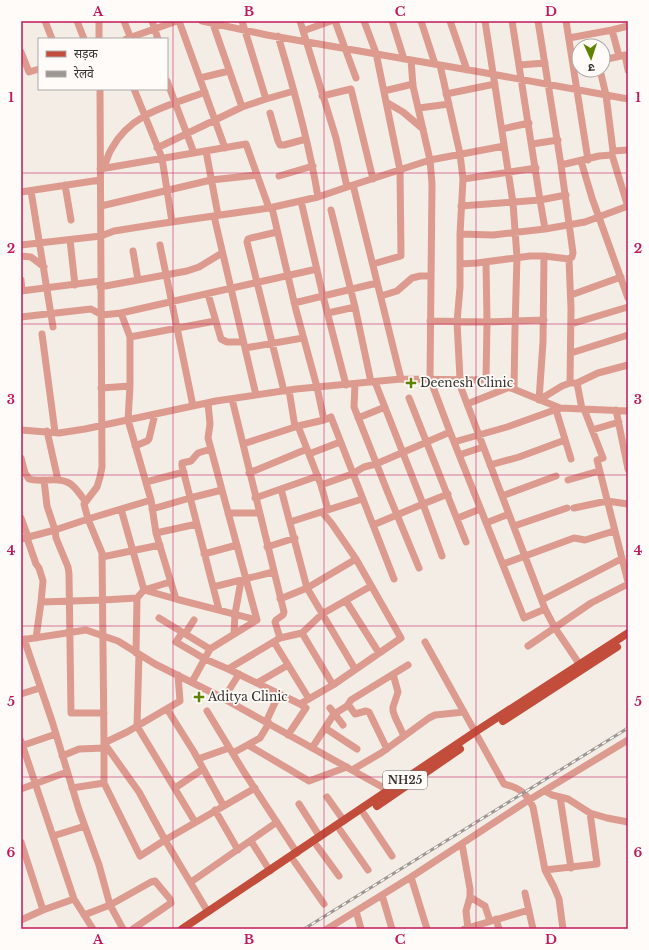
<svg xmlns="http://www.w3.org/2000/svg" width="649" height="950" viewBox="0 0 649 950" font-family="'Libre Baskerville','Noto Sans Devanagari',serif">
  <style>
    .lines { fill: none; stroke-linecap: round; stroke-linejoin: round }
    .minor { stroke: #dd9b8f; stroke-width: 7 }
    .major { stroke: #c34d3b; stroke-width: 8 }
    .rail-casing { stroke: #9c9792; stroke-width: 3 }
    .rail { stroke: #fefbf9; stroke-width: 1.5; stroke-dasharray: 4.5; stroke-linecap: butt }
    .grid { fill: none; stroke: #c2185b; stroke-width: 1; stroke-opacity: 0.55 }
    .poi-dot { fill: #5f8300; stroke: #fefbf9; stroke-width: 1.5 }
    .labels { text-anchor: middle; stroke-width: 3.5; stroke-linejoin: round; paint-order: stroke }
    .shield { fill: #fefbf9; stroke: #706d6a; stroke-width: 1 }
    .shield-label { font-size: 11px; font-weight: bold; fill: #33302d }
    .poi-label { font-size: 12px; fill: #33302d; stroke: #fefbf9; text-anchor: start }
    .neatline { fill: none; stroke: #c2185b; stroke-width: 1.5 }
    .grid-label { font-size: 13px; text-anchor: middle; font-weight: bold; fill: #c2185b }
  </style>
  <rect width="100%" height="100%" fill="#f4ede6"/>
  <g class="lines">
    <path class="minor" d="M45,21L52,39
      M77,21L84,39
      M99,21V39
      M124,21L131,39
      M152,21L158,39
      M179,21L225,148
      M202,21L267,35L486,73L628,99
      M212,21L242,107L266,99
      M242,21L266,99L294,91
      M300,21L336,138L347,187
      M335,21L356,78
      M364,21L376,53L400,170L401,256L373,264
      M392,21L404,59
      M421,21L435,64
      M450,21L467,70
      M485,21L513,203L517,257L515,329L514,389
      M512,21L540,200L566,195
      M538,21L561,165
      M566,21L588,160
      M612,30L619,56
      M303,31L331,21
      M278,36C294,89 309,142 318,197
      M569,38L612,30L628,26
      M126,39L177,21
      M21,52L29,72L39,69
      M603,60L625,55L628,70
      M440,65L460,154L463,179L460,234V287L457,322L460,379
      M519,65L545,63
      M600,70L606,95L613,151
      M200,78L229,71
      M167,81L194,153
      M100,89L102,467L100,477L97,487L84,504L88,519L102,553L104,743L139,792L165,840L255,788
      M134,89L162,158L172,222
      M384,91L413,84
      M446,94L495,84
      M322,96L351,89L373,179
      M386,102L403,112L423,129
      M419,108L449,104
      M270,113L278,141L280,145H284L306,139
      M502,129L529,123
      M532,144L558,140
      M157,148L242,107
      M206,151L218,215
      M612,155L628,207
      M581,161L592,198L628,298
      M104,168C106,162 108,154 112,148C132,112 169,106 205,92
      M100,169L246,144L269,208
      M279,176L313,166
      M463,179L536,168
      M65,185L71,220
      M353,185L430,160L413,86L411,60
      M31,191L53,327
      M21,192L100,180
      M101,206L211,180L257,175
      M461,206L540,200L545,229
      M272,208L296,310L317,387L324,420L331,417L394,579
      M331,210L355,307L371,382
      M214,216L256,395
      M277,232L251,238L248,239L247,242L284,391
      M460,234L493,235L545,229L585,222L628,206
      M70,240L75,285
      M21,245L101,236L114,231L158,224L269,208L318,197L353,185L401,379
      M160,245L193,406
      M133,251L138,280
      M21,256L31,257L44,267
      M544,256L543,342L539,400L562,386L570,383L571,309L569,259L572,257L573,253L561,165L599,156L612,155L613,151L628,150
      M460,264L477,263L530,256H544L569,259
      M21,280L22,291
      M100,287L187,271L199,267L222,253
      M21,291L100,281
      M208,294L221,339L227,342H243
      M571,295L621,277
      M381,296L397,291L412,278L420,276H431
      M294,303L323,296L301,201
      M121,313L317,269
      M328,313L355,307
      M21,317L91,309L102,315L121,313L130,337V386L128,420L151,500L88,519L55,530L21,539
      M430,321L487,322L544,320
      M571,324L628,307
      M42,334L55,432
      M130,337L215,321
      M245,348L303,338
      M571,353L628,335
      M458,380L545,609
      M486,380L487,322L486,262
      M375,382L423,504L448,494
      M570,383H577L598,373L628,365
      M577,383L582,409
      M355,384L354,407L388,493L419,568
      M346,385L323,296L377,283
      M101,388L130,386
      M289,390L295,427L298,426L321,485
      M409,398L466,542
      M232,399L284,612L283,615L276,620L275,622L280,638
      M208,403L210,424L208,438L257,620
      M467,404L510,387
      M584,409L603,458L597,460L628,582
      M556,410L571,459
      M616,410L628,469
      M358,418L385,407
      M298,426L324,420
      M21,430L59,433L85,429L216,401L296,389L401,379L486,380L499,383L560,408L628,411
      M592,430L619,422
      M47,431L58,480
      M450,432L430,379L432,184L430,160L504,146
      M454,442L507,427L560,408
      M243,444L295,427
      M135,446L147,441L149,439L155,414
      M211,449L198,453L191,461L182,463V466L219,610
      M309,454L340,442
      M459,455L483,447
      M21,458L25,473L29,479C35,481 41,480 48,480C69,478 74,485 85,501
      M490,465L519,457L565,440
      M249,473L307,449
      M44,480L47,506L55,530L56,538L68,567L69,574L71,713H104
      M568,480L599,471
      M146,482L184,472
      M502,496L556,476
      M255,498L318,476
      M151,500L156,533L176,599L257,620L210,649L192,682
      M574,508L607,501L628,504
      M121,509L144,590L176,599
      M152,509L190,498L222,490
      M328,510L321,485L352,474L364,467L376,464L450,432L524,618L545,609L555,628L580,665
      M228,513H259
      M21,518L28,537
      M458,518L480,509
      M290,522L362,499
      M486,523L509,514
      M373,525L423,504L442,556
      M514,526L567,508
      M156,533L197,524
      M27,538L36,564L39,568L43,581L41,602L103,600L137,598
      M267,547L295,538
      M204,554L237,545
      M102,557L160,545
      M503,564L574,538L585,540L614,531
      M213,587L273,572
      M280,599L307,588L281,489
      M542,600L621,559
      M346,601L379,653
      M159,618L210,649
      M182,633L176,642L205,659L228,669
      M234,633L235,614L241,581
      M302,633L333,685
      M185,634L194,620
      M36,638L41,602
      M24,639L52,721L79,810L99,865L110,905L123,929
      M21,640L86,630L118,641L155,664L219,696L393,793
      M274,642L309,699
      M425,642L504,784C519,788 526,792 533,807L545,870L554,887L559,899L563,929
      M528,646L591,603L628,584
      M136,653L137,598L144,590L170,582
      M139,654L137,726L195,822
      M355,669L307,588L356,559
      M393,674L398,692L393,707V711L395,717L404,736
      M178,675L180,701L127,732L104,743V783L140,856L165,840L208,912
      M257,683L288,665
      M21,694L40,688
      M224,698L239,674
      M300,704L228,669L280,638L302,633L322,614L371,586
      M347,706L351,700L408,665
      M330,708L343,725
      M167,709L194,752L223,805
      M207,711L244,772L297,853
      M266,722L279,694
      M325,728L357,749
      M288,735L306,708L300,704L333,685L401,638L356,559L332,524L322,512
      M21,741L74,899
      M248,745L309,781L347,767
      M21,746L56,734
      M312,748L334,714L347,706L350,707L355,714L366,711L369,712L387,749
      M233,753L260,738L269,723
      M62,756L79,749L104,748
      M198,759L229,748
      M352,770L381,753L429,718L435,715L464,712
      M72,788L104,783
      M175,788L203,769
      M21,789L67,772
      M545,791L552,795L568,799L590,813L607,818L628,822
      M327,797L344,821
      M560,797L571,868
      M299,804L320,837
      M215,810L238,850
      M364,814L392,856
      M340,830L368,870
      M53,836L85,826
      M251,841L270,871
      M21,842L43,910L74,899L93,929
      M462,844L470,889V897L466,911L468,929
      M317,846L339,876
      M294,861L324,904
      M545,870L597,864L590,813
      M411,877L427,929
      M191,882L277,822
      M525,893L533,929
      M382,895L392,929
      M470,897L485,906L490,921
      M356,911L361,929
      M84,915L110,905L151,882L155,881L170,899L171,903L133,929
      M496,919L499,929
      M21,920L43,910
      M327,929L411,877L524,803L628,740
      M464,929L529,910"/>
    <path class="major" d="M503,721L617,647
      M377,806L460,749
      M182,929L475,732L628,633"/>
    <defs>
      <path id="rail" d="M304,929L628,728"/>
    </defs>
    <use href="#rail" class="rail-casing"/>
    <use href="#rail" class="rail"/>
  </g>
  <path class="grid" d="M173,21V929M324,21V929M476,21V929M21,173H628M21,324H628M21,475H628M21,626H628M21,777H628"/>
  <g class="poi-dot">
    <path d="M409 377h4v4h4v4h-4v4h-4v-4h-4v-4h4z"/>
    <path d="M197 691h4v4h4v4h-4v4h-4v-4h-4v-4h4z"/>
  </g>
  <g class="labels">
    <rect class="shield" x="383" y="771" width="44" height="18" rx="3"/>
    <g class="shield-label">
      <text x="405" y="784">NH25</text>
    </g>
    <g class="poi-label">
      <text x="420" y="387">Deenesh Clinic</text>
      <text x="208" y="701">Aditya Clinic</text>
    </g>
  </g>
  <rect width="649" height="950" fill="none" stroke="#fefbf9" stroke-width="44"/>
  <rect x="38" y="38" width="130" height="52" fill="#fefbf9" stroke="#adaaa7"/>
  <rect x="46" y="51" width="20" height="6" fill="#c34d3b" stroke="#adaaa7"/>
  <text x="74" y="58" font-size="12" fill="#33302d">सड़क</text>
  <rect x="46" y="71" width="20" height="6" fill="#9c9792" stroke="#adaaa7"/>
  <text x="74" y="78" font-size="12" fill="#33302d">रेलवे</text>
  <g transform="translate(591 58) rotate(177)"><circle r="19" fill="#fefbf9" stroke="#adaaa7"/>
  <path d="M0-3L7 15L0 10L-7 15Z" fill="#5f8300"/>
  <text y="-6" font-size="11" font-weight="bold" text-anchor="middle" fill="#33302d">उ</text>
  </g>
  <rect x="22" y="22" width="605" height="906" class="neatline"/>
  <g class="grid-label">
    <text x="98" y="16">A</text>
    <text x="249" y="16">B</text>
    <text x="400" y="16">C</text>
    <text x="551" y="16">D</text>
    <text x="11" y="102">1</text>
    <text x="638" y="102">1</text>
    <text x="11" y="253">2</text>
    <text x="638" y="253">2</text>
    <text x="11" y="404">3</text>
    <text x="638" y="404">3</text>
    <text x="11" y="555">4</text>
    <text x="638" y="555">4</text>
    <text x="11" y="706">5</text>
    <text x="638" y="706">5</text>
    <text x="11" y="857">6</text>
    <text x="638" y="857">6</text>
    <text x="98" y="944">A</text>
    <text x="249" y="944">B</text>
    <text x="400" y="944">C</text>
    <text x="551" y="944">D</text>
  </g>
</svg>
